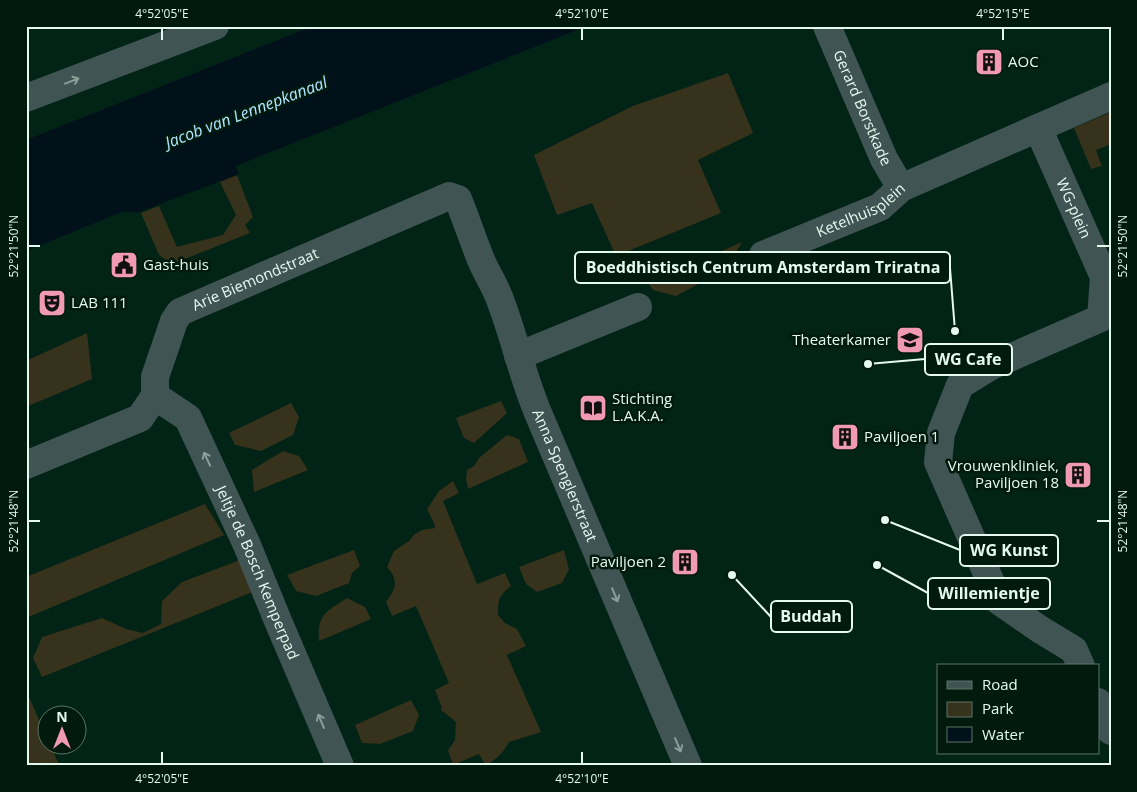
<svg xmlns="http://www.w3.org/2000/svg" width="1137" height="792" viewBox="0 0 1137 792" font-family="'Open Sans',sans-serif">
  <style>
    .green { fill: #37321b }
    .water { fill: #011119 }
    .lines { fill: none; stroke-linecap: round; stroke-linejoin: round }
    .street { stroke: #415454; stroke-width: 28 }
    .oneway { stroke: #8b9e9a }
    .ticks { fill: none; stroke: #e6f9ef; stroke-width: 2 }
    .labels { text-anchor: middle; stroke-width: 5; stroke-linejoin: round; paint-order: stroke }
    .poi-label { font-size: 15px; fill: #e6f9ef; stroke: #001a0e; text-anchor: start }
    .street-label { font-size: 15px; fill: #e6f9ef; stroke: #001a0e }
    .water-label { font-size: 16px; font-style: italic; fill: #b0e6ff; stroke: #001a0e }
    .leader { fill: none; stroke: #e6f9ef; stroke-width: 2 }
    .callout-dot { fill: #e6f9ef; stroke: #001a0e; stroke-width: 2 }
    .callout { fill: #001a0e; stroke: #e6f9ef; stroke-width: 2 }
    .callout-label { font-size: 16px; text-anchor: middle; font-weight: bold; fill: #e6f9ef }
    .neatline { fill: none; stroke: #e6f9ef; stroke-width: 2 }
    .ticks-label { font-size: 12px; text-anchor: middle; fill: #e6f9ef }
  </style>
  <rect width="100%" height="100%" fill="#022417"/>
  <path class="green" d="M728,73L753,133L698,160L721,213L616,256L592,203L557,215L534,155L633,106Z
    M1111,112V144L1096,150L1102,166L1091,169L1074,128Z
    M237,175L253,217L245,225L250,233L172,264L159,255L141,213L159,206L177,247L223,235L236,215L220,182Z
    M742,242C729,267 700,284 676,296L653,290L649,284Z
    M87,333L92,379L26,407V361Z
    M501,401L507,413L474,443L464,438L456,418Z
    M291,403L299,417L293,435L261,451L235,445L229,433Z
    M507,435L519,439L528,462L468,489L466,479L467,470L474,466L479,458Z
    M283,451L299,456L308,470L254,492L252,470Z
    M453,481L459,493L443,501L477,584L505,573L511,586C499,596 498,599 498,615L505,623L517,629L526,646L507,655L541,732L509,742C503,753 496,759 486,766L479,754L453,765L448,750L455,740L456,722L441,710L442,708L435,690L449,683L416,606L392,616L386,602C396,589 399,580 387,567L394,551L409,541L415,534L422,530L435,528L434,523L427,509L439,491Z
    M205,504L224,535L26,618V577Z
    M354,550L360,566L352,573L349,583L316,596L296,591L287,575Z
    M564,550L569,569L562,583L537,592L526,584L519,567Z
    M240,560L255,591L42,677L33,658L42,637L102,618L126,629L143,633L161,624L162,601L182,582Z
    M347,598L365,607L371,619L319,641C317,614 326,612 347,598Z
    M26,690L47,738L48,744L50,745L60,766H26Z
    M411,700L419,715L413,731L380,744L362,743L355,725Z"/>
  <path class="water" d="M313,26H587L236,166L239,174L237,175L136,213L124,211L26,251V140Z"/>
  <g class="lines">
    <g class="street">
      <path id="s1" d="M827,26L884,159L901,188"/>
      <path d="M26,98L215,26"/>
      <path id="s2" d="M1038,128L1104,277L1101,318L991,366L960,385L941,433L938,462L999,601L1041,630L1074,650L1081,666"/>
      <path id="s3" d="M763,255L880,207L901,188L1111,96"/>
      <path d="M518,356L638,307"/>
      <path id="s4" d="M155,396L188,418L247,545L278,621L340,766"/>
      <path id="s5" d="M26,465L140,418L155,396V377L174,321L180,312L449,196L458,199C466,219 473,240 481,260C486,272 494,284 499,297C514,335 522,375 538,413L688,766"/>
      <path d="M1098,702L1111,731"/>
    </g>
  </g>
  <defs><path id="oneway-shaft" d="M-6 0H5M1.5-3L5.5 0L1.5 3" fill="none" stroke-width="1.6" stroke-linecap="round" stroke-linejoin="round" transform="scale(1.25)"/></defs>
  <g class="oneway">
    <use href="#oneway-shaft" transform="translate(72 81) rotate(-21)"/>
    <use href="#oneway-shaft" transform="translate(207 459) rotate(-115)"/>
    <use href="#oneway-shaft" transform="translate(615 595) rotate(67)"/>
    <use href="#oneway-shaft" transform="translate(321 721) rotate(-113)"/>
    <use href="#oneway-shaft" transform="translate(678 745) rotate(67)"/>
  </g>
  <path class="ticks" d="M162,28V40M582,28V40M1003,28V40M28,246H40M1097,246H1110M28,521H40M1097,521H1110M162,752V764M582,752V764"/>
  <defs>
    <symbol id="building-square" viewBox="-11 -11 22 22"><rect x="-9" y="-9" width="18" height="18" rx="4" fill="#f19ab3" stroke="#001a0e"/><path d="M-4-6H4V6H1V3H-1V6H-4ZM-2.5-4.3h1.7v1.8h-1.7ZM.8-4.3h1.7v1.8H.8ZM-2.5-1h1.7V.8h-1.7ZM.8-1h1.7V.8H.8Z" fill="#111"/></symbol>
    <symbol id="civic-square" viewBox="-11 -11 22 22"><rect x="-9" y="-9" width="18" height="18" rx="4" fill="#f19ab3" stroke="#001a0e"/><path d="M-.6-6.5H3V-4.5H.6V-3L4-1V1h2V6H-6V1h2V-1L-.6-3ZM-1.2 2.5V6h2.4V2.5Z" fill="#111"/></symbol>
    <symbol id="theatre-square" viewBox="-11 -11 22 22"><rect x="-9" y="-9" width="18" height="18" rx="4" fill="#f19ab3" stroke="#001a0e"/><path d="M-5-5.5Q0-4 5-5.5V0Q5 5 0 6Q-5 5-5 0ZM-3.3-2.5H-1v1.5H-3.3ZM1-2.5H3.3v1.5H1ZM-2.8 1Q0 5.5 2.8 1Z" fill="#111"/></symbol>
    <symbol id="school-square" viewBox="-11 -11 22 22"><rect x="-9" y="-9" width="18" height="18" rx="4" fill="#f19ab3" stroke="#001a0e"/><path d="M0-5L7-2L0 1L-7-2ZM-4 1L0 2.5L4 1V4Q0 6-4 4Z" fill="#111"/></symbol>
    <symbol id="library-square" viewBox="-11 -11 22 22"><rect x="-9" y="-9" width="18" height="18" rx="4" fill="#f19ab3" stroke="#001a0e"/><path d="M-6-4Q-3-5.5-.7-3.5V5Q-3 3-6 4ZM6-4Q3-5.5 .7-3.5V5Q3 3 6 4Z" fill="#111"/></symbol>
  </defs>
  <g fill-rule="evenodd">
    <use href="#building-square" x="973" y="46" width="32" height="32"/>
    <use href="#civic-square" x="108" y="249" width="32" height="32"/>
    <use href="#theatre-square" x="36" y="287" width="32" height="32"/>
    <use href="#school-square" x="894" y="324" width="32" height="32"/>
    <use href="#library-square" x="577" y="392" width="32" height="32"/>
    <use href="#building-square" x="829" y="421" width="32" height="32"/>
    <use href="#building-square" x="1062" y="459" width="32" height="32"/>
    <use href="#building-square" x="669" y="546" width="32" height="32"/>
  </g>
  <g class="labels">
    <g class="poi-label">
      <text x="1008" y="67">AOC</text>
      <text x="143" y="270">Gast-huis</text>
      <text x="71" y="308">LAB 111</text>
      <text x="891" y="345" text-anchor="end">Theaterkamer</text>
      <text x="612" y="404">Stichting<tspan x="612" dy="17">L.A.K.A.</tspan></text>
      <text x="864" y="442">Paviljoen 1</text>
      <text x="1059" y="471" text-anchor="end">Vrouwenkliniek,<tspan x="1059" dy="17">Paviljoen 18</tspan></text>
      <text x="666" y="567" text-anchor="end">Paviljoen 2</text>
    </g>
    <g class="street-label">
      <text dy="5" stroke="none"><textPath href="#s1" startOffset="89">Gerard Borstkade</textPath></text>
      <text dy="5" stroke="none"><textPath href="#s2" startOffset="88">WG-plein</textPath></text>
      <text dy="5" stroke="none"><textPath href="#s3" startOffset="108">Ketelhuisplein</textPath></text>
      <text dy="5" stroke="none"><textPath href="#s5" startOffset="321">Arie Biemondstraat</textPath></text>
      <text dy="5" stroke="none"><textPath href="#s5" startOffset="838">Anna Spenglerstraat</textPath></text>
      <text dy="5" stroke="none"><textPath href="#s4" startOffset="209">Jeltje de Bosch Kemperpad</textPath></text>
    </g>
    <g class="water-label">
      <text transform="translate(246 112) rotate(-21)" y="6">Jacob van Lennepkanaal</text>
    </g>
  </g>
  <path class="leader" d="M955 331L950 268M868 364L925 359M885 520L960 550M877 565L928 593M732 575L771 617"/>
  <g class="callout-dot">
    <circle cx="955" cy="331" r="5"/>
    <circle cx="868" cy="364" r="5"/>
    <circle cx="885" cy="520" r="5"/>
    <circle cx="877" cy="565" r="5"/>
    <circle cx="732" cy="575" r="5"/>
  </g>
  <g class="callout">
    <rect x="575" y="252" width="375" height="31" rx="5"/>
    <rect x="925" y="344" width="87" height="31" rx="5"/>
    <rect x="960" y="535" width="98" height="31" rx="5"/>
    <rect x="928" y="578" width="122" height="31" rx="5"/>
    <rect x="771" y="601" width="81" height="31" rx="5"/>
  </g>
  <g class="callout-label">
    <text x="763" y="273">Boeddhistisch Centrum Amsterdam Triratna</text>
    <text x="968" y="365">WG Cafe</text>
    <text x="1009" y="556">WG Kunst</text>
    <text x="989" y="599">Willemientje</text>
    <text x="811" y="622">Buddah</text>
  </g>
  <rect width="1137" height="792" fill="none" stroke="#001a0e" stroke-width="55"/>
  <rect x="937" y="664" width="162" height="90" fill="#001a0e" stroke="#5c7368"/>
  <rect x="947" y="681" width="25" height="8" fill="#415454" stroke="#5c7368"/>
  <text x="982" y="690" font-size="15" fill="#e6f9ef">Road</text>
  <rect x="947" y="702" width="25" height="15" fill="#37321b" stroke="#5c7368"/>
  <text x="982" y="714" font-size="15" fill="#e6f9ef">Park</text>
  <rect x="947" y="727" width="25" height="15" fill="#011119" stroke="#5c7368"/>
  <text x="982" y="740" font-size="15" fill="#e6f9ef">Water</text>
  <g transform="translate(62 730)"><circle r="24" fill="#001a0e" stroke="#5c7368"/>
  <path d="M0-4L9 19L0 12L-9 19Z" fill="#f19ab3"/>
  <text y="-8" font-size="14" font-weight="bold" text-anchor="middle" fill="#e6f9ef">N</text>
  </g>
  <rect x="28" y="28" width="1082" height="736" class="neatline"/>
  <g class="ticks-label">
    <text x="162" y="18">4°52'05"E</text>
    <text x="582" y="18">4°52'10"E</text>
    <text x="1003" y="18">4°52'15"E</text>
    <text transform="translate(14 246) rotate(-90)" y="4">52°21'50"N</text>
    <text transform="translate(1123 246) rotate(-90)" y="4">52°21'50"N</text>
    <text transform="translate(14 521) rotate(-90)" y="4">52°21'48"N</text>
    <text transform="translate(1123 521) rotate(-90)" y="4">52°21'48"N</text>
    <text x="162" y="783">4°52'05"E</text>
    <text x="582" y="783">4°52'10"E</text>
  </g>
</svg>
